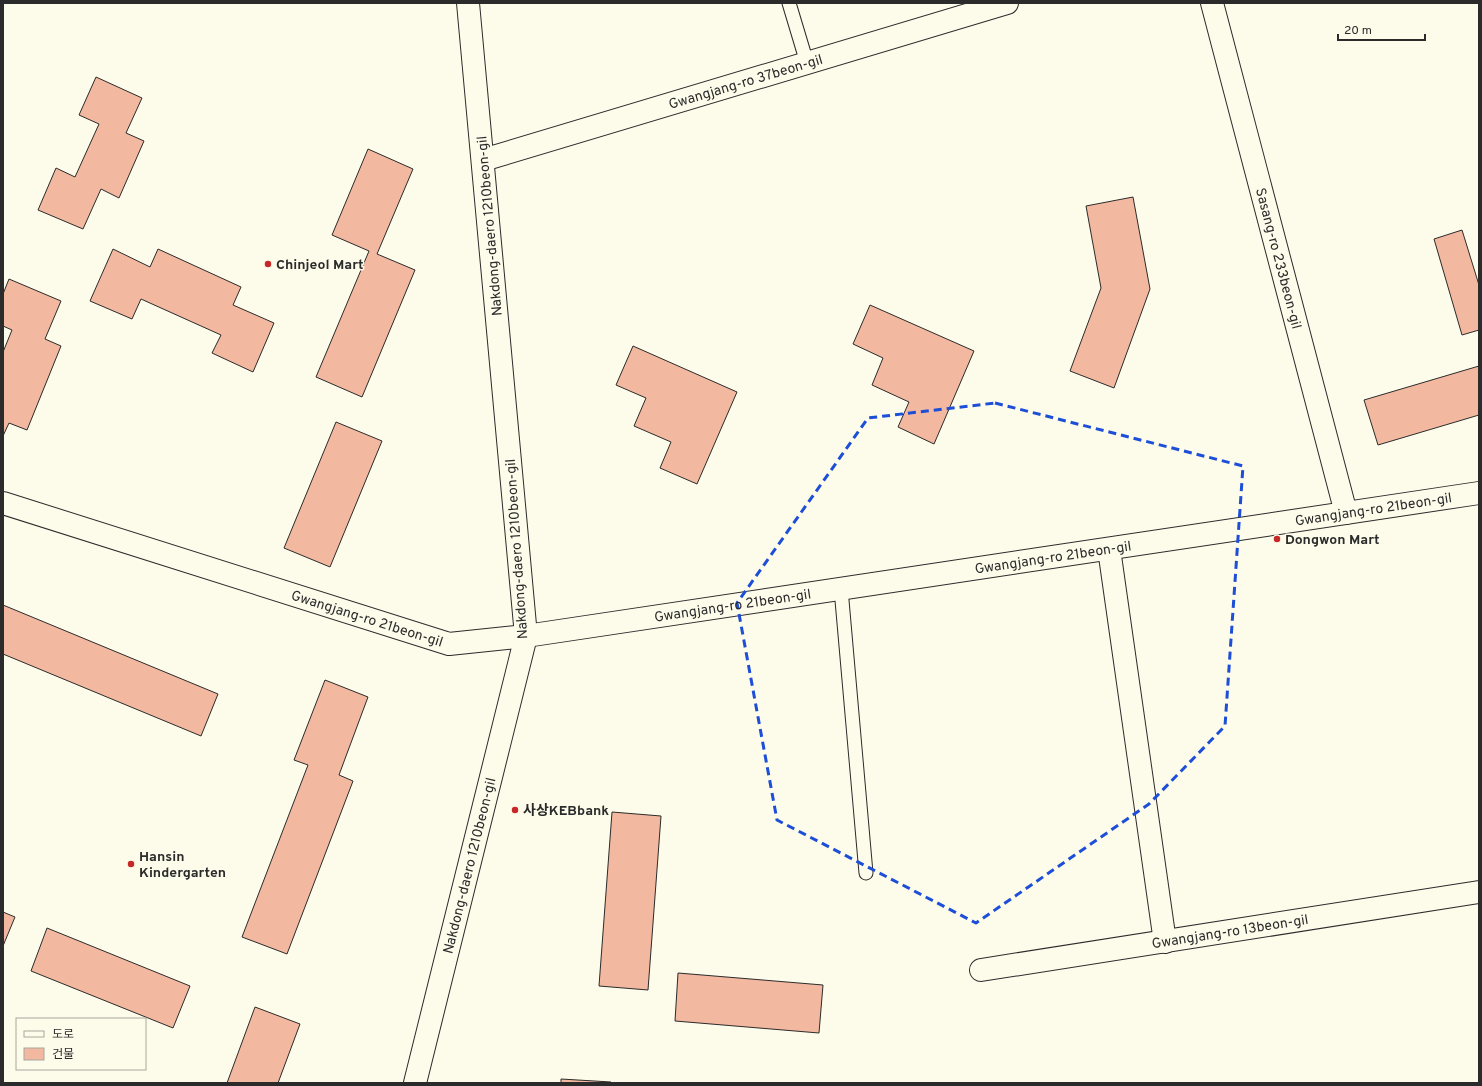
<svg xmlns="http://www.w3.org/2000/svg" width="1482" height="1086" viewBox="0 0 1482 1086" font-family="Overpass,'Noto Sans KR',sans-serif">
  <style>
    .building { fill: #f2b8a0; stroke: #2b2b2b }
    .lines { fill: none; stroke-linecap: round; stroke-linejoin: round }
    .service-casing { stroke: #2b2b2b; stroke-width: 15 }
    .minor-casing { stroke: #2b2b2b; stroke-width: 24 }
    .tertiary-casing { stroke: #2b2b2b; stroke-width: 24 }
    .service { stroke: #fdfbea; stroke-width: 13 }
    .minor { stroke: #fdfbea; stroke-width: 22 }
    .tertiary { stroke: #fdfbea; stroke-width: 22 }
    .marked { fill: none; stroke: #1d4ed8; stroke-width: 3; stroke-dasharray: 8 5; stroke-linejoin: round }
    .poi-dot { fill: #c62828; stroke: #fdfbea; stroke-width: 1.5 }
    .labels { text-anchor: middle; stroke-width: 3; stroke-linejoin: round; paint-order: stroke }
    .street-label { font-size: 14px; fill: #2b2b2b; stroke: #fdfbea }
    .poi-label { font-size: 14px; font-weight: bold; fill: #2b2b2b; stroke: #fdfbea; text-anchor: start }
  </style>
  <rect width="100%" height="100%" fill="#fdfbea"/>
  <path class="building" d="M96,77L142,98L126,133L144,141L119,198L101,189L83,229L38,210L56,168L75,177L99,124L79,115Z
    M368,149L413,169L377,254L415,270L362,397L316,377L369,251L332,235Z
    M1133,197L1150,289L1114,388L1070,371L1101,288L1086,206Z
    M1462,230L1479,285V330L1462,335L1434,239Z
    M113,249L150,267L158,249L241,287L233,305L274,323L253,372L212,353L221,335L141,299L132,319L90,301Z
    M9,279L61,301L45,339L61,346L27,430L9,423L3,436V352L12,330L3,326V294Z
    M870,305L974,351L934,444L898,427L909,402L872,385L883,358L853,344Z
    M633,346L737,392L697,484L660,468L671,442L634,426L646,398L616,385Z
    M1479,366V415L1378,445L1364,400Z
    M336,422L382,441L330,567L284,548Z
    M3,605L218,694L201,736L3,654Z
    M325,680L368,697L339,775L353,781L287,954L242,937L308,765L294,760Z
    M612,812L661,816L648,990L599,986Z
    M3,912L15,917L3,946Z
    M47,928L190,986L173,1028L31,971Z
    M678,973L823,985L819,1033L675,1021Z
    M255,1007L300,1024L278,1083H227Z
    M561,1079L611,1082V1083H561Z"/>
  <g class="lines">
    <defs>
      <path id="service" d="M789,3L807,63
        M841,589L866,873"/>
      <g id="minor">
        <path id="s1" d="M1212,3L1346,513"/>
        <path id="s2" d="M483,160L1007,3"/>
        <path id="s3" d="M3,503L449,644L526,636L1479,493"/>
        <path d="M1109,549L1165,942"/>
        <path id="s4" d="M981,970L1479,892"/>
      </g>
      <g id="tertiary">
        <path id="s5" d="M415,1083L526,636L468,3"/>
      </g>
    </defs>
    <use href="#service" class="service-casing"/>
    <use href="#minor" class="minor-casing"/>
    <use href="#tertiary" class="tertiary-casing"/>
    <use href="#service" class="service"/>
    <use href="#minor" class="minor"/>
    <use href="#tertiary" class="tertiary"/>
  </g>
  <path class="marked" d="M995,403L1243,466L1225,726L1149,804L976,923L777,820L737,603L868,418Z"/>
  <g class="poi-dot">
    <circle cx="268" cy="264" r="4"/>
    <circle cx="1277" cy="539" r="4"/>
    <circle cx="515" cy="810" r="4"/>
    <circle cx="131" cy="864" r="4"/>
  </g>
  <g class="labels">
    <g class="street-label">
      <text dy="5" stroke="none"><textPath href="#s2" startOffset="274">Gwangjang-ro 37beon-gil</textPath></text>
      <text transform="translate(489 226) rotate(-95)" y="5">Nakdong-daero 1210beon-gil</text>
      <text dy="5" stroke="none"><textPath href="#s1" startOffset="264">Sasang-ro 233beon-gil</textPath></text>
      <text dy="5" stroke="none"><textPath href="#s3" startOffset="1402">Gwangjang-ro 21beon-gil</textPath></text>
      <text transform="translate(516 549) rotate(-94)" y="5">Nakdong-daero 1210beon-gil</text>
      <text dy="5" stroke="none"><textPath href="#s3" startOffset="1078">Gwangjang-ro 21beon-gil</textPath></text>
      <text dy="5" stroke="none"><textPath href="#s3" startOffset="754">Gwangjang-ro 21beon-gil</textPath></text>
      <text dy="5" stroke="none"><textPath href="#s3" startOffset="382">Gwangjang-ro 21beon-gil</textPath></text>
      <text dy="5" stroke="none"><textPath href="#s5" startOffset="224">Nakdong-daero 1210beon-gil</textPath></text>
      <text dy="5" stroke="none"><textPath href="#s4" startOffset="252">Gwangjang-ro 13beon-gil</textPath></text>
    </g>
    <g class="poi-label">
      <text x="276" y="269">Chinjeol Mart</text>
      <text x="1285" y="544">Dongwon Mart</text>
      <text x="523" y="815">사상KEBbank</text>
      <text x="139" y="861">Hansin<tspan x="139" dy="16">Kindergarten</tspan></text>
    </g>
  </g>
  <rect width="1482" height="1086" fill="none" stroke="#2b2b2b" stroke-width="8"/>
  <rect x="16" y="1018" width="130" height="52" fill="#fdfbea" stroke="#a9a89e"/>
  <rect x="24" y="1031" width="20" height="6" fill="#fdfbea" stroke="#a9a89e"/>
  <text x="52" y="1038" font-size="12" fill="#2b2b2b">도로</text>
  <rect x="24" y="1048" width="20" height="12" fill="#f2b8a0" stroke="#a9a89e"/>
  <text x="52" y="1058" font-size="12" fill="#2b2b2b">건물</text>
  <path d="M1338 34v6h87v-6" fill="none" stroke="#2b2b2b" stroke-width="2"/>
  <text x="1344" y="34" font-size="12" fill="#2b2b2b" stroke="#fdfbea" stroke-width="3" paint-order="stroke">20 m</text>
</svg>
